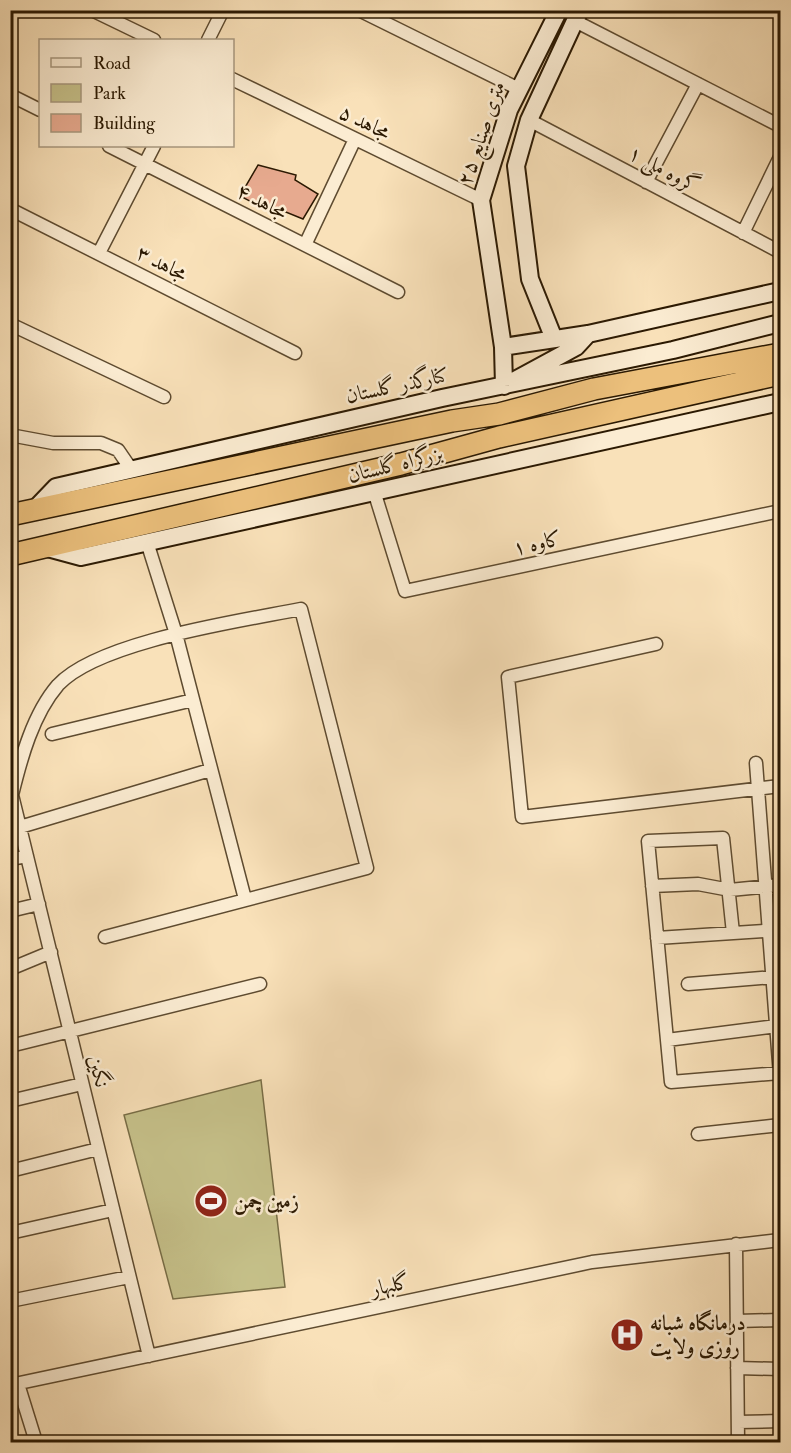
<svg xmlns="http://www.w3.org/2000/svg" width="791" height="1453" viewBox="0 0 791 1453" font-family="'IM FELL Double Pica',Amiri,serif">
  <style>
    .green { fill: #c6c18a; stroke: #786d46; stroke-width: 1.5 }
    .building { fill: #e7aa8f; stroke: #2b1902; stroke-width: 1.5 }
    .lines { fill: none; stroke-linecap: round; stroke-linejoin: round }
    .street-casing { stroke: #5e4b30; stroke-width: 15 }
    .secondary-casing { stroke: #2b1902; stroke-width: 20 }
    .highway-casing { stroke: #2b1902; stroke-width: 24 }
    .street { stroke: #fbecd2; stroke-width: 12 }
    .secondary { stroke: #fbecd2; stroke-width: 16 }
    .highway { stroke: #ecc07c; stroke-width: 21 }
    .labels { text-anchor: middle; stroke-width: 5; stroke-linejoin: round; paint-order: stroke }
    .street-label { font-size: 21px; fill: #2b1902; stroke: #fbecd2 }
    .poi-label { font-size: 21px; font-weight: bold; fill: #2b1902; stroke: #fbecd2; text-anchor: start }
  </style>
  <rect width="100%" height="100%" fill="#f9e1b9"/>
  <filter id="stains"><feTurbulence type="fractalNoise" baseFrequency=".00333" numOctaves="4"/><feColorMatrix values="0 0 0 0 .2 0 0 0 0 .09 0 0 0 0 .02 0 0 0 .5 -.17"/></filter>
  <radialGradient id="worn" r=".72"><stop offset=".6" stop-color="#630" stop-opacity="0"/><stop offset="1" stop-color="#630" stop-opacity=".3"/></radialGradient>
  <path class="green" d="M261,1080L285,1287L173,1299L124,1115Z"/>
  <path class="building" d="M258,165L296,175L295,180L318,194L303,219L281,210L271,212L240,196Z"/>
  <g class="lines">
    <defs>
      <path id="street" d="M92,10L154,40
        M359,10L519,89
        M575,21L780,126
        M208,40L223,10
        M232,79L481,200
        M10,95L40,110
        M529,120L780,252
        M109,146L398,292
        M646,182L698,84
        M10,209L295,353
        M743,233L780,157
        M305,245L355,139
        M99,253L154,146
        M10,324L164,397
        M10,435L53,443H101L118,450L131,469
        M374,491L405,591L780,511
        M147,542L176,634L245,899
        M656,644L508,677L522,817L780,786
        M52,734L193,700
        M756,763L780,1076
        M20,827L210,770
        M10,859L27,856
        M652,886L698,884L730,890L780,885
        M10,911L39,904
        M733,933L723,838L648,841L671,1082L780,1073
        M105,937L367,868L301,609C241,621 99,641 58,685C33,714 21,758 12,795L149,1356
        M657,938L780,930
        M10,969L51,952
        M688,984L773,977
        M667,1040L777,1026
        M10,1046L260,984
        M10,1101L82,1084
        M698,1134L780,1125
        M10,1171L98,1149
        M10,1233L113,1210
        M736,1244L738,1442
        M10,1301L129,1277
        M737,1321L780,1320
        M737,1368L780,1369
        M18,1384L36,1442
        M10,1385L592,1262L780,1240
        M738,1422L780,1421"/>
      <path id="secondary" d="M559,10L509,110L481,200L503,347L504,386L576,347L588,334
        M554,339L530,279L516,166L529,120L580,10
        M503,347L588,334L780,291
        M33,511L56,487L442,398L673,350L780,323
        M44,547L81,557L780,402"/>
      <path id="highway" d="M10,515L452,421L499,414L594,389L780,354
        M10,555L401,464L499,437L780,374"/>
    </defs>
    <use href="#street" class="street-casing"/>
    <use href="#secondary" class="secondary-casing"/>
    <use href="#highway" class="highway-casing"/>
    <use href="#street" class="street"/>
    <use href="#secondary" class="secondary"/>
    <use href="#highway" class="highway"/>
  </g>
  <defs>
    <symbol id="stadium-disc" viewBox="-11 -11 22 22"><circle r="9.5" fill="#8f2418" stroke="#fbecd2"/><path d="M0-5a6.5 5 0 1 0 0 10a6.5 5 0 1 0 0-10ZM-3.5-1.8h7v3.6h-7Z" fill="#fff"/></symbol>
    <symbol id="hospital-disc" viewBox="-11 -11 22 22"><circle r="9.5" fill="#8f2418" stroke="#fbecd2"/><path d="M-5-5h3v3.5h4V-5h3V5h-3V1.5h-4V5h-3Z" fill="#fff"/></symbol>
  </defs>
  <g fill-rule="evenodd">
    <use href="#stadium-disc" x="192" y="1182" width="38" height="38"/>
    <use href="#hospital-disc" x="608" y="1316" width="38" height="38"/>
  </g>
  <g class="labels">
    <g class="street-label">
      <text transform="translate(365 122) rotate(26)" y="7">۵ مجاهد</text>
      <text transform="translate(481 133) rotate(-71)" y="7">۲۵ متری صنایع</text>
      <text transform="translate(664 169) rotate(28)" y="7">گروه ملی ۱</text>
      <text transform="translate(262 201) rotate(27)" y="7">مجاهد ۴</text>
      <text transform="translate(162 263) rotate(27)" y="7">مجاهد ۳</text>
      <text transform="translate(397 385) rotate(-12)" y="7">کنارگذر گلستان</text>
      <text transform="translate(395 464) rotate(-14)" y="7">بزرگراه گلستان</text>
      <text transform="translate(537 543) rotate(-12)" y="7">کاوه ۱</text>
      <text transform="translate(99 1071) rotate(76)" y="7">نگین</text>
      <text transform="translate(390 1285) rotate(-12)" y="7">گلبهار</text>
    </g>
    <g class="poi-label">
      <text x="234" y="1208">زمین چمن</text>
      <text x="650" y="1330">درمانگاه شبانه<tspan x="650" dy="24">روزی ولایت</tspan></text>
    </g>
  </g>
  <rect width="791" height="1453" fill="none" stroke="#f9e1b9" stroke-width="36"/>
  <rect x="12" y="12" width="767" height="1429" fill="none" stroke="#2b1902" stroke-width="3"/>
  <rect x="18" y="18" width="755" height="1417" fill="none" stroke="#2b1902" stroke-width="1.5"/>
  <rect x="39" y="39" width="195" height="108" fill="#fbecd2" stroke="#a8987f" stroke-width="1.5"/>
  <rect x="51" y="58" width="30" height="9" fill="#fbecd2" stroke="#a8987f" stroke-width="1.5"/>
  <text x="93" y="69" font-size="18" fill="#2b1902">Road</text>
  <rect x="51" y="84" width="30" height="18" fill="#c6c18a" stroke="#a8987f" stroke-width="1.5"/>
  <text x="93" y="99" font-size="18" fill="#2b1902">Park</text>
  <rect x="51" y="114" width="30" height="18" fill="#e7aa8f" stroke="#a8987f" stroke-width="1.5"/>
  <text x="93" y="129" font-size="18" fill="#2b1902">Building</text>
  <rect width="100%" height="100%" filter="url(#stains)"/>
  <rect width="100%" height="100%" fill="url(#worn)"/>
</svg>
